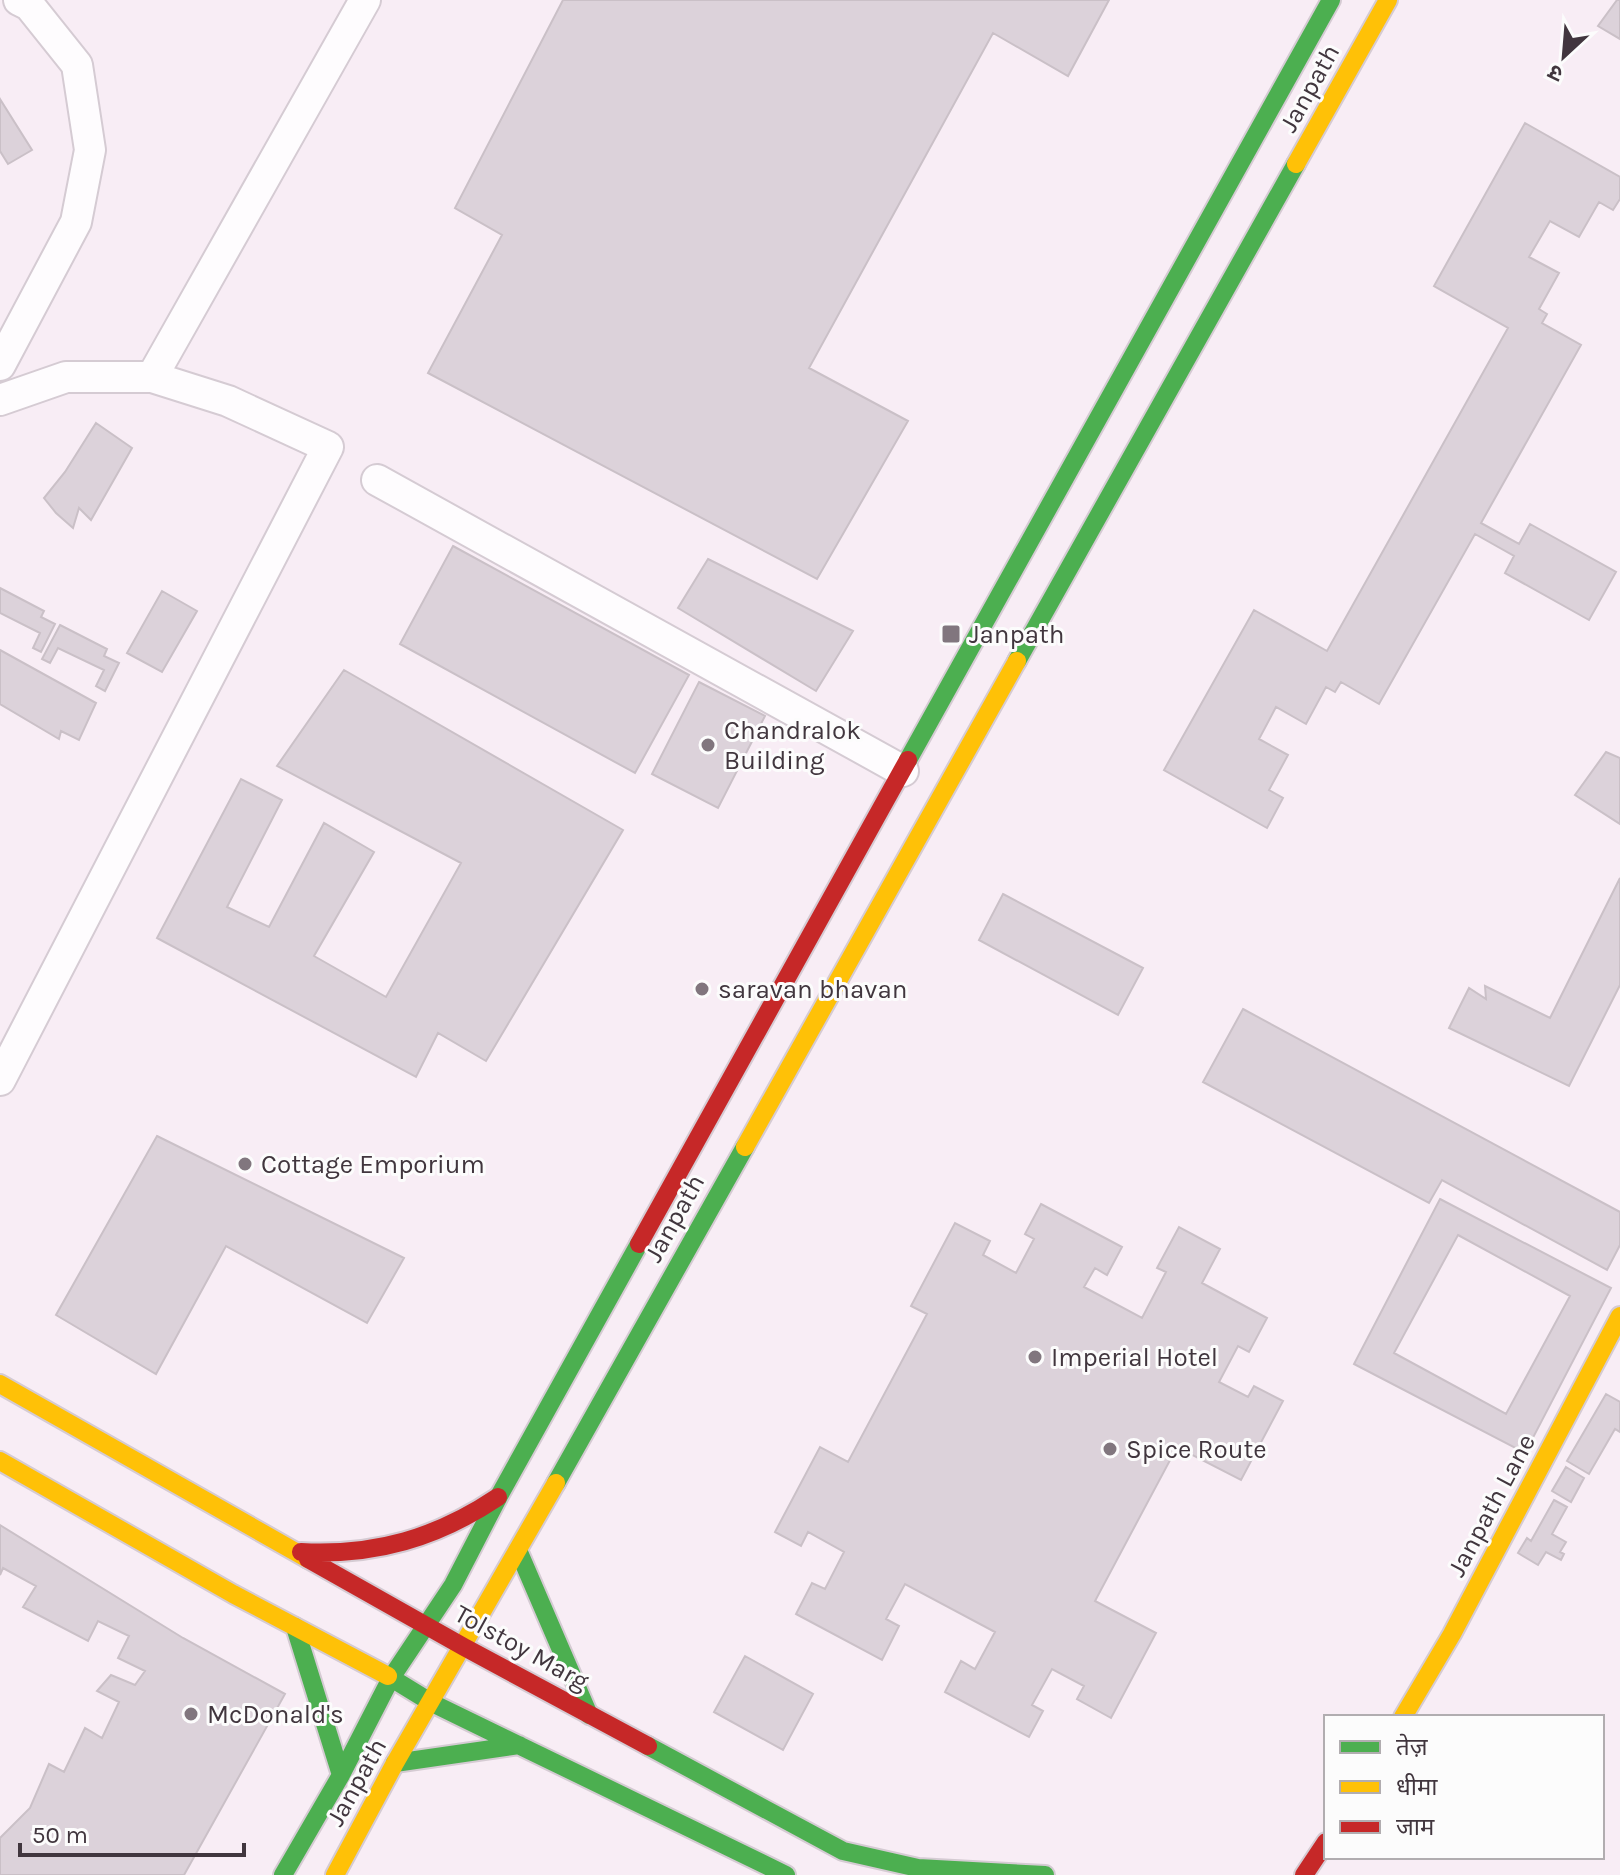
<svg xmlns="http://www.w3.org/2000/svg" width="1620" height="1875" viewBox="0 0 1620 1875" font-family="Karla,'Noto Sans Devanagari',sans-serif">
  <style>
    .building { fill: #dcd2da; stroke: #cac0c7; stroke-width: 2; fill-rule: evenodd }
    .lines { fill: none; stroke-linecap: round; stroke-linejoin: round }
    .street-casing { stroke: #d5cbd3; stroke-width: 34 }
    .fast-casing { stroke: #d5cbd3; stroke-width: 22 }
    .slow-casing { stroke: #d5cbd3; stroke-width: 22 }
    .jam-casing { stroke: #d5cbd3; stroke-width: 22 }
    .street { stroke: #fefcfe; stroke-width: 30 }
    .fast { stroke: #4caf50; stroke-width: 18 }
    .slow { stroke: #ffc107; stroke-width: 18 }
    .jam { stroke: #c62828; stroke-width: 18 }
    .poi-dot { fill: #81767e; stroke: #fcfcfc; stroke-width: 3 }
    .labels { text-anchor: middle; stroke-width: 6; stroke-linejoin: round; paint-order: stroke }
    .street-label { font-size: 26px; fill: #41363e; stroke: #fcfcfc }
    .poi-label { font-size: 26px; fill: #41363e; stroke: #fcfcfc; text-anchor: start }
  </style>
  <rect width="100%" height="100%" fill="#f8edf5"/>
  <path class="building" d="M563,0H1109L1068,76L993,33L809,368L908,421L817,579L428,373L502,235L455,208Z
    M1617,0H1620V39L1598,26Z
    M0,99L32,150L8,164L0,151Z
    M1525,123L1620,177V199L1613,210L1599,202L1579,237L1550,221L1529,257L1559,273L1539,309L1547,314L1542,323L1581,345L1481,523L1519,544L1530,524L1616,572L1589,620L1505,573L1514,556L1475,534L1379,704L1341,682L1335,692L1326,687L1306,724L1276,707L1259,739L1288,755L1269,790L1283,798L1267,828L1164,770L1254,610L1327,651L1508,328L1434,286Z
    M96,423L132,448L91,520L79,508L73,528L56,513L44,498L65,472Z
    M453,546L689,675L635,773L400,644Z
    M708,559L853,631L816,691L678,608Z
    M0,588L44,611L41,617L55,624L41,652L33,648L40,633L0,613Z
    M162,591L197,611L162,672L127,653Z
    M60,625L107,649L104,656L119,663L105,691L96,686L104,670L58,648L50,663L42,659Z
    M0,650L96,703L79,740L61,731L59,739L0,704Z
    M344,670L623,830L486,1061L438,1033L416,1077L157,938L241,779L282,800L227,907L269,927L324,823L374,852L314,956L386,997L461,863L277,766Z
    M699,682L765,716L718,808L652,774Z
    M1606,752L1620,758V824L1575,795Z
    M1620,878V985L1569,1086L1449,1028L1469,988L1486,999L1485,986L1550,1018Z
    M1003,894L1143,968L1118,1015L979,940Z
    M1243,1009L1620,1212V1245L1607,1270L1442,1180L1429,1203L1203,1082Z
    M157,1136L404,1258L367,1323L226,1246L156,1374L56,1315Z
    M1440,1199L1611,1288L1525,1453L1354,1364ZM1458,1235L1570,1296L1506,1414L1394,1353Z
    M1041,1204L1122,1247L1107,1275L1095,1268L1084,1287L1142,1318L1166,1272L1157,1268L1179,1227L1220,1249L1202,1283L1267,1318L1249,1352L1238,1346L1219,1382L1248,1397L1254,1386L1283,1401L1241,1480L1177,1447L1095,1601L1156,1633L1111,1718L1077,1699L1084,1686L1052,1669L1032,1705L1043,1711L1029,1737L945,1692L961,1661L975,1669L995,1632L905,1584L886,1619L899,1626L882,1660L796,1614L812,1583L825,1589L844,1552L808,1532L801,1546L775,1532L820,1447L848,1462L927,1314L911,1306L955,1223L990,1241L983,1255L1016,1273L1034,1239L1025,1234Z
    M1606,1394L1620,1402V1432L1615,1429L1589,1474L1567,1461Z
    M1566,1467L1584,1478L1571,1502L1552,1491Z
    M1554,1500L1567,1507L1552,1534L1566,1542L1560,1552L1564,1554L1561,1560L1546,1552L1538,1565L1518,1553L1527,1538L1531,1541Z
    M0,1525L183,1638L285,1694L184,1875H0V1838L30,1808L49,1764L64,1772L85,1728L102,1738L119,1702L97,1691L111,1675L135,1685L145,1671L118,1658L129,1636L98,1621L88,1641L23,1607L36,1586L3,1568L0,1575Z
    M745,1656L813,1694L783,1750L714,1712Z"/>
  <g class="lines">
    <defs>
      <path id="street" d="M0,365L76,222L90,150L77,65L29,5L19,0
        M0,400L66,377H152L365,0
        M377,480L903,771
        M0,1080L328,447L228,401L152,377"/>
      <path id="fast" d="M1017,661L1296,164
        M908,760L1331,0
        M556,1483L745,1147
        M518,1550L589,1715
        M295,1627L341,1775
        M388,1676L432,1703L786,1875
        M648,1746L843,1851L918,1868L1045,1875
        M395,1763L519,1745
        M283,1875L341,1775L391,1678L453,1585L499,1496L639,1244"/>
      <path id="slow" d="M1296,164L1388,0
        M745,1147L1017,661
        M0,1384L308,1559
        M0,1461L233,1594L388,1676
        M1403,1717L1452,1634L1620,1316
        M335,1875L395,1763L556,1483"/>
      <path id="jam" d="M639,1244L908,760
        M301,1552C375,1556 437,1538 498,1497
        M308,1559L464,1647L648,1746
        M1304,1875L1326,1842"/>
    </defs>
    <use href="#street" class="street-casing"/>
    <use href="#fast" class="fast-casing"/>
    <use href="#slow" class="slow-casing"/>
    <use href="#jam" class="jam-casing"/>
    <use href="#street" class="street"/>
    <use href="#fast" class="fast"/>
    <use href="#slow" class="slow"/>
    <use href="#jam" class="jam"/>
  </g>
  <g class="poi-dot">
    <rect x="941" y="624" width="20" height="20" rx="4"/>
    <circle cx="708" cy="745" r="8"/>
    <circle cx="702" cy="989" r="8"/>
    <circle cx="245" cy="1164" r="8"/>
    <circle cx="1035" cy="1357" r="8"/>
    <circle cx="1110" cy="1449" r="8"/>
    <circle cx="191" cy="1714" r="8"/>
  </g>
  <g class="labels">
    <g class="street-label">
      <text transform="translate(1309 88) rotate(-61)" y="9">Janpath</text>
      <text transform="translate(674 1218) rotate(-61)" y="9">Janpath</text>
      <text transform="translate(1491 1505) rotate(-62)" y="9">Janpath Lane</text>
      <text transform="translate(522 1647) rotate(29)" y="9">Tolstoy Marg</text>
      <text transform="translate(356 1782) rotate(-61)" y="9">Janpath</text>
    </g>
    <g class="poi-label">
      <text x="969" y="643">Janpath</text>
      <text x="724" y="739">Chandralok<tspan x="724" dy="30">Building</tspan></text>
      <text x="718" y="998">saravan bhavan</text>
      <text x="261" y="1173">Cottage Emporium</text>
      <text x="1051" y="1366">Imperial Hotel</text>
      <text x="1126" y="1458">Spice Route</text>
      <text x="207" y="1723">McDonald's</text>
    </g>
  </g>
  <rect x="1324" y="1715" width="280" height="144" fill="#fcfcfc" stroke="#b1adb0" stroke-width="2"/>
  <rect x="1340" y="1741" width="40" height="12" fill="#4caf50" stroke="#b1adb0" stroke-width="2"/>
  <text x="1396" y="1755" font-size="24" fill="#41363e">तेज़</text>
  <rect x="1340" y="1781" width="40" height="12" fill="#ffc107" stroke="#b1adb0" stroke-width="2"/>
  <text x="1396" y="1795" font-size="24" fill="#41363e">धीमा</text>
  <rect x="1340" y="1821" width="40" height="12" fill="#c62828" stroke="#b1adb0" stroke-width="2"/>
  <text x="1396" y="1835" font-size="24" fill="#41363e">जाम</text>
  <g transform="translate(1564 56) rotate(206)" stroke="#fcfcfc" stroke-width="6" paint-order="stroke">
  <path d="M0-6L14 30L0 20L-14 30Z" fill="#41363e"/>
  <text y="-12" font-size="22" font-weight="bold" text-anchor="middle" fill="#41363e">उ</text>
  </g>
  <path d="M20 1843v12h224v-12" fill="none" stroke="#41363e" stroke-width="4"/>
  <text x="32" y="1843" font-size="24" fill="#41363e" stroke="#fcfcfc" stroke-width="6" paint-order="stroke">50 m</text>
</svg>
